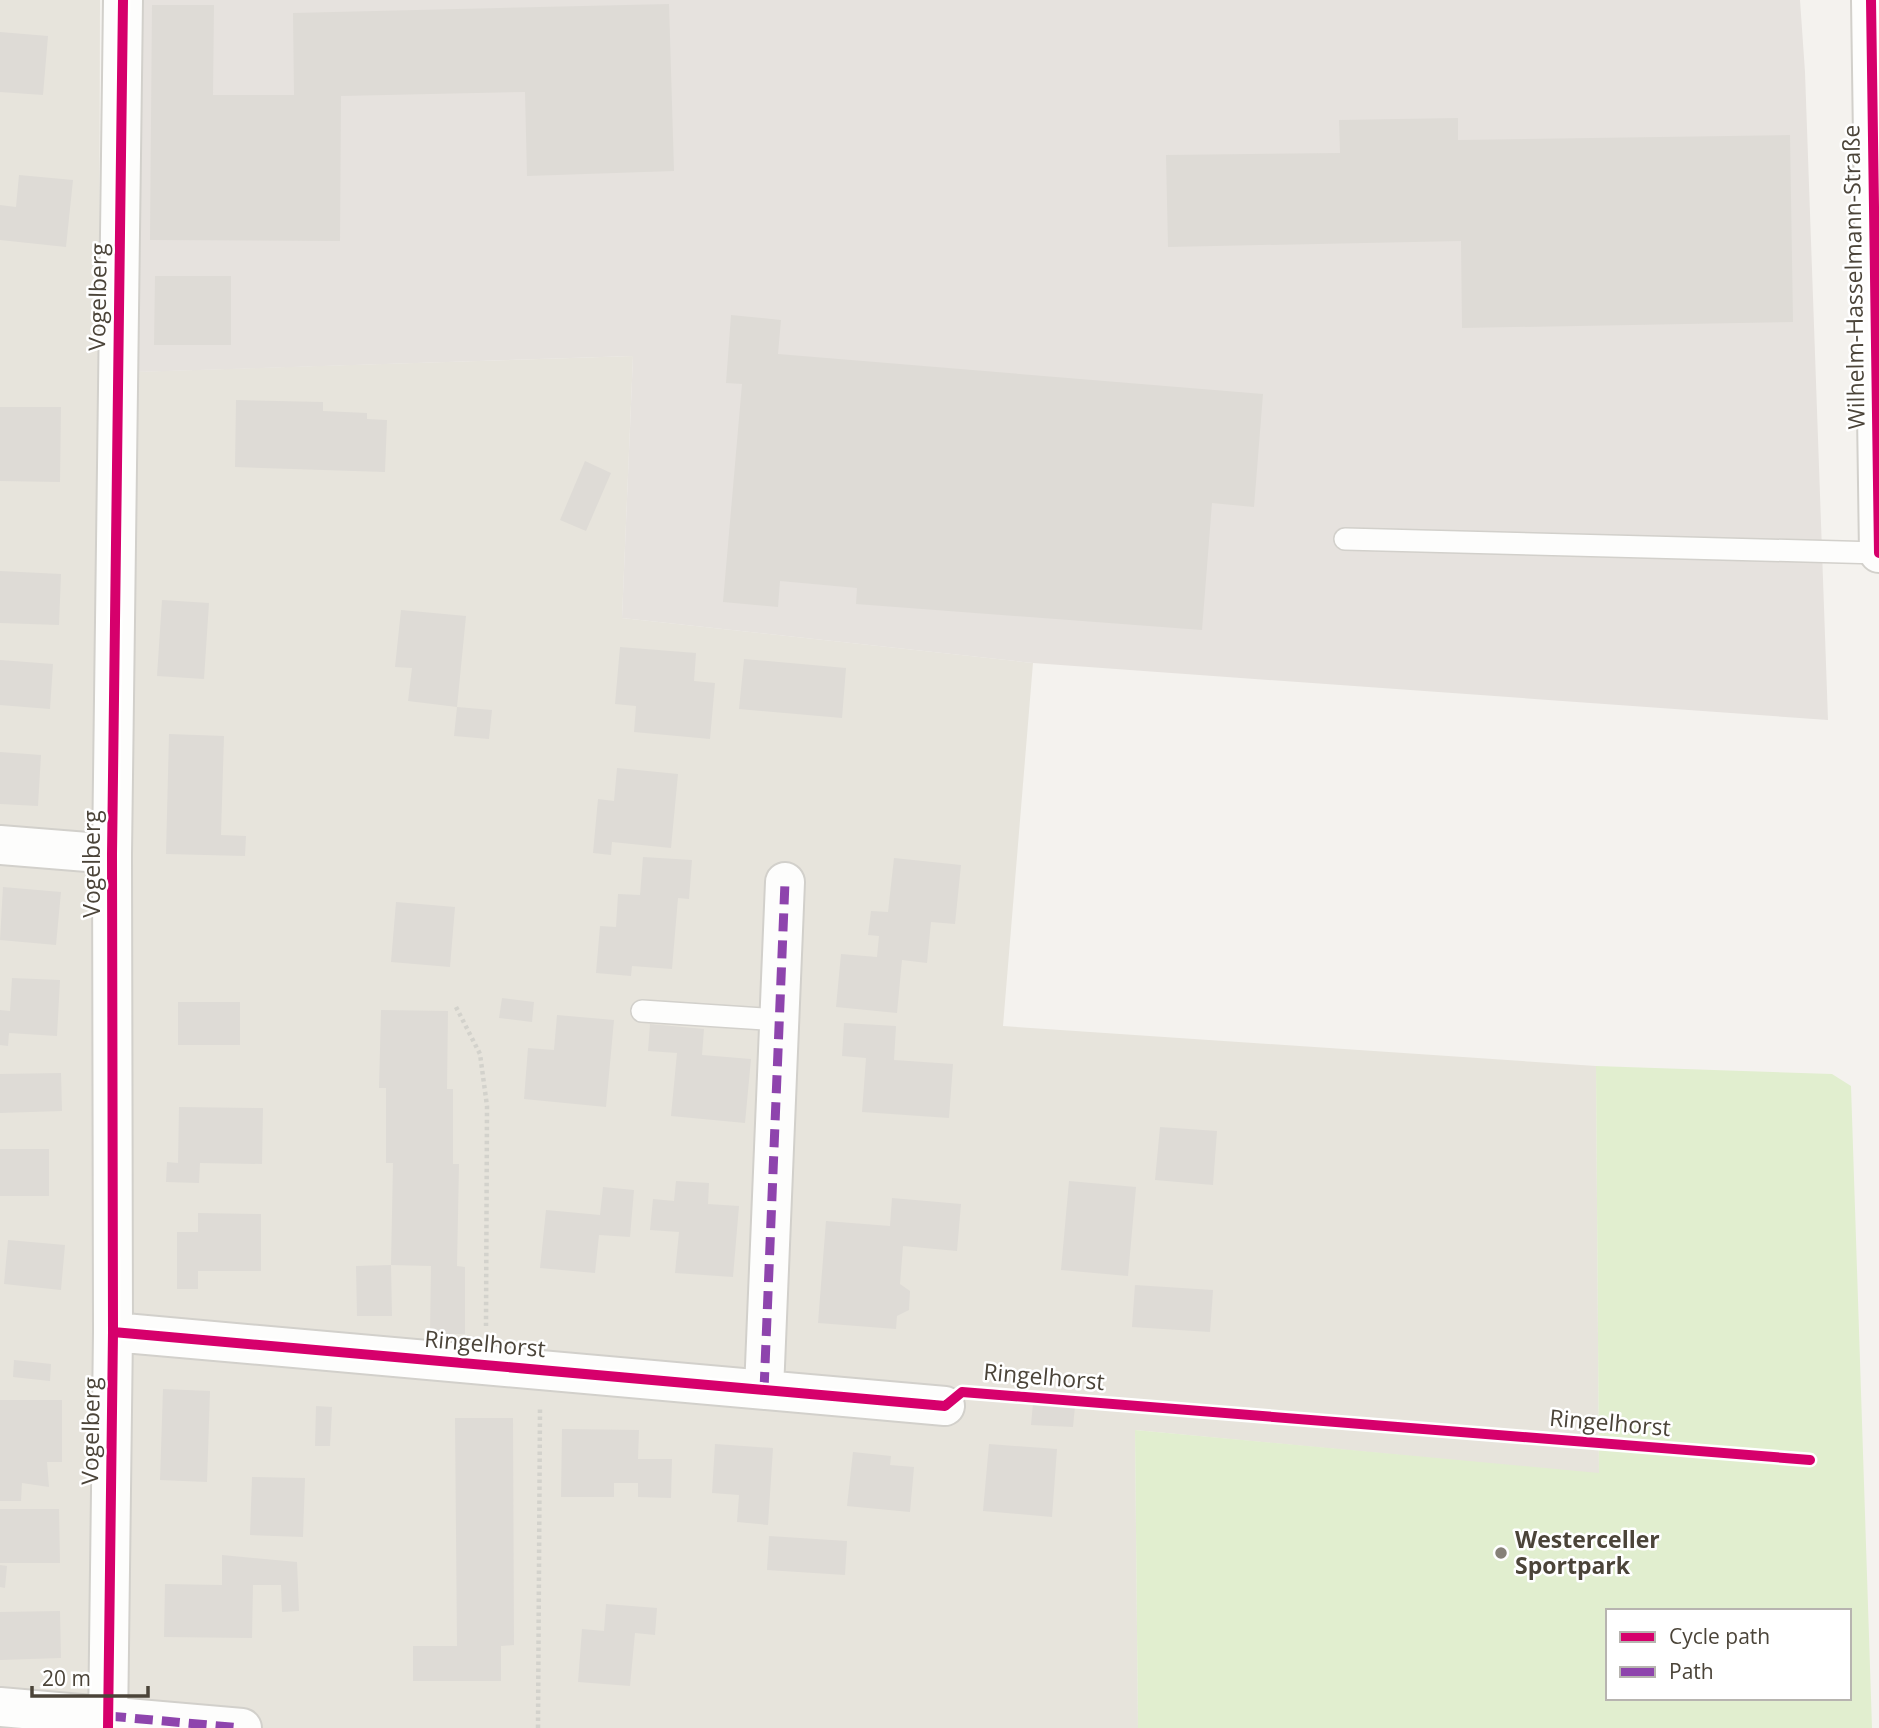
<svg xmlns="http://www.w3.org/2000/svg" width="1879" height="1728" viewBox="0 0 1879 1728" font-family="'Open Sans',sans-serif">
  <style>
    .residential { fill: #e7e4dc }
    .industrial { fill: #e6e2de }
    .green { fill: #e1eecf; fill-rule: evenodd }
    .building { fill: #dedbd6 }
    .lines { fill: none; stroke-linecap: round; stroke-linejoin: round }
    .lane-casing { stroke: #d2d0cb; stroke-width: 24 }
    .street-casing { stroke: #d2d0cb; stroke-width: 42 }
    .path { stroke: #d3d2cc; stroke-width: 4.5; stroke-dasharray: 3.5 3.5; stroke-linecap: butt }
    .lane { stroke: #fdfdfc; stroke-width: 21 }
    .street { stroke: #fdfdfc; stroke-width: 38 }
    .quiet { stroke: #8e44ad; stroke-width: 9; stroke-dasharray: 18 9; stroke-linecap: butt }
    .cycleway-casing { stroke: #fff; stroke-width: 15 }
    .cycleway { stroke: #d6006c; stroke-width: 10 }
    .poi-dot { fill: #868178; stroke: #fff; stroke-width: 2.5 }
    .labels { text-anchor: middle; stroke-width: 5; stroke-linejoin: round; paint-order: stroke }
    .street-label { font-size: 23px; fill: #4b4439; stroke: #fff }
    .poi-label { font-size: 23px; font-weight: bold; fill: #4b4439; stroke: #fff; text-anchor: start }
  </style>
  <rect width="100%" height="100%" fill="#f4f2ee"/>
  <path class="residential" d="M0,0H100L99,373L633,356L622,618L1033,663L1003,1026L1596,1066L1599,1474L1135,1430L1138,1728H0Z"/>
  <path class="industrial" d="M141,0H1800L1805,72L1828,720L1033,663L622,618L633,356L136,372Z"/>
  <path class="green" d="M1596,1066L1832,1074L1851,1086L1872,1728H1138L1135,1430L1599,1473ZM1608,1611H1849V1698H1608Z"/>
  <path class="building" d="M669,4L674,171L527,176L525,92L341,96L340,241L150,240L152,5H214L213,95H294L293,13Z
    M0,32L48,36L43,95L0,92Z
    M1458,118V140L1790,135L1793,322L1462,328L1461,241L1168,247L1166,155L1340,153L1339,120Z
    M19,175L73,180L66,247L0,240V205L16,207Z
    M155,276H231V345H154Z
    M731,315L781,320L778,354L1263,394L1254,507L1212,503L1202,630L856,604L857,588L780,581L778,607L723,602L742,384L726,383Z
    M236,400L323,402V411L367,413V419L387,420L385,472L235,467Z
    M0,407H61L60,482L0,481Z
    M585,461L611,473L586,531L560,520Z
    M0,571L61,574L59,625L0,623Z
    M162,600L209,603L204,679L157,676Z
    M401,610L466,616L457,707L408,701L412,668L395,667Z
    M620,647L696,653L694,681L715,683L710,739L634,732L636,706L615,704Z
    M744,659L846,668L842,718L739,709Z
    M0,660L53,664L50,709L0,705Z
    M457,707L492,710L489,739L454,736Z
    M169,734L224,736L221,835L246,836L245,856L166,854Z
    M0,752L41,755L38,806L0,804Z
    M617,768L678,774L671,848L612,842L611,855L593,853L598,799L614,801Z
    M643,857L692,860L689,899L678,898L672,969L632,966L631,976L596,973L600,926L616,927L618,894L640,895Z
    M894,858L961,865L955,924L931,922L927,963L902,960L897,1013L836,1007L841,954L877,957L879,936L868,935L871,911L888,912Z
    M3,887L61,892L56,945L0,940Z
    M396,902L455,907L450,967L391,962Z
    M12,978L60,980L57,1036L9,1033L8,1046L0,1045V1010L10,1011Z
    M502,998L534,1002L532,1022L499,1018Z
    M178,1002H240V1045H178Z
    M381,1010L448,1011L447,1089H453V1164H459L457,1266L465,1267V1334H430L431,1266L391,1265L393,1163H386V1088H379Z
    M557,1015L614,1020L606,1107L524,1099L528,1048L554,1050Z
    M844,1023L896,1026L894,1060L953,1064L949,1118L862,1112L866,1058L842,1056Z
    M650,1024L704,1029L702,1055L751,1059L745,1123L671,1116L677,1053L648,1051Z
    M61,1073L62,1111L0,1113V1074Z
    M179,1107L263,1108L262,1164L200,1163L199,1183L166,1182L167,1162L178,1163Z
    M1160,1127L1217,1131L1213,1185L1155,1180Z
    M0,1149H49V1196H0Z
    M676,1181L709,1183L708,1204L739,1206L733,1277L675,1273L679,1232L650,1230L653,1199L674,1201Z
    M1069,1181L1136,1187L1128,1276L1061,1270Z
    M603,1187L634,1190L630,1237L599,1235L595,1273L540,1268L546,1210L600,1215Z
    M892,1198L961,1204L957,1251L903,1246L900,1284L910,1291L909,1310L897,1316L896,1329L818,1323L826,1221L890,1226Z
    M198,1213L261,1214V1271H198V1289H177V1232H198Z
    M8,1240L65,1245L61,1290L4,1284Z
    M391,1265L392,1316H357L356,1266Z
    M1135,1285L1213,1290L1210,1332L1132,1327Z
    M14,1360L51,1364L50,1381L13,1377Z
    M163,1389L210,1391L207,1482L160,1480Z
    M0,1400H62V1462H47L49,1487L22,1483L21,1501H0Z
    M1033,1403L1075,1406L1073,1427L1031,1425Z
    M316,1406L332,1407L330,1446H315Z
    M455,1418H513L514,1645L501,1646V1681H413V1646H457Z
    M562,1429L639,1430L638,1459H672L671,1498L638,1497V1483H614V1497H561Z
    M715,1444L773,1448L768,1525L737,1522L739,1495L712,1493Z
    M989,1444L1057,1449L1052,1517L983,1511Z
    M853,1452L891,1456L890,1465L914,1467L910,1512L847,1506Z
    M252,1477L305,1478L303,1537L250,1535Z
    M0,1509H59L60,1563H0Z
    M769,1536L847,1541L845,1575L767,1570Z
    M222,1555L297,1562L299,1611L282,1612L281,1585H253L252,1638L164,1637L165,1584L222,1585Z
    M0,1565L7,1566L5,1588L0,1587Z
    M606,1604L657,1608L655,1635L635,1633L630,1686L578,1682L582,1629L604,1631Z
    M60,1611L61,1658L0,1660V1612Z"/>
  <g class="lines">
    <defs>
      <path id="lane" d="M1345,539L1879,553
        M642,1011L779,1020"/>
      <path id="street" d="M1871,0L1879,553
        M0,845L112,854
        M113,1332L945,1406
        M764,1390L785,882
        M0,1707L242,1728
        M108,1728L113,1332L112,854L123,0"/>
    </defs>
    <use href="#lane" class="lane-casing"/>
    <use href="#street" class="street-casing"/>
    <path class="path" d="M456,1007L480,1054L487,1106L486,1326
      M979,1393L1810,1460
      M538,1728L540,1407"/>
    <use href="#lane" class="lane"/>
    <use href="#street" class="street"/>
    <path class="quiet" d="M764,1390L785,882
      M108,1716L242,1728"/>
    <defs>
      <path id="cycleway" d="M1871,0L1879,553
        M113,1332L945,1406L962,1392L1810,1460
        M108,1728L113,1332L112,854L123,0"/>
    </defs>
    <use href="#cycleway" class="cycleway-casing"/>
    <use href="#cycleway" class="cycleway"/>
  </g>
  <circle class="poi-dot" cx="1501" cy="1553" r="7"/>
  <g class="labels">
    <g class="street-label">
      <text transform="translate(1854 277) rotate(-91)" y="8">Wilhelm-Hasselmann-Straße</text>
      <text transform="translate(98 297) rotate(-89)" y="8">Vogelberg</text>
      <text transform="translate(92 864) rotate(-90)" y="8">Vogelberg</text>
      <text transform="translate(485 1344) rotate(5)" y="8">Ringelhorst</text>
      <text transform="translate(1044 1377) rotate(5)" y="8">Ringelhorst</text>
      <text transform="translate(1610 1423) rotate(5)" y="8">Ringelhorst</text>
      <text transform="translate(91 1431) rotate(-89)" y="8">Vogelberg</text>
    </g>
    <g class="poi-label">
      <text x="1515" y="1548">Westerceller<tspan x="1515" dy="26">Sportpark</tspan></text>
    </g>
  </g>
  <rect x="1606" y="1609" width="245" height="91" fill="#ffffff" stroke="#b7b4b0" stroke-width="2"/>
  <rect x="1620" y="1632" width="35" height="10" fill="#d6006c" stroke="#b7b4b0" stroke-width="2"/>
  <text x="1669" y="1644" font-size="21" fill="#4b4439">Cycle path</text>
  <rect x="1620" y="1667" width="35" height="10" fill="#8e44ad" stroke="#b7b4b0" stroke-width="2"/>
  <text x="1669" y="1679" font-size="21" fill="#4b4439">Path</text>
  <path d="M32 1686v10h116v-10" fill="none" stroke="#4b4439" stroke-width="3.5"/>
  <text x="42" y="1686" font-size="21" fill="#4b4439" stroke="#ffffff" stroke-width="5" paint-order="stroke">20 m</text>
</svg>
